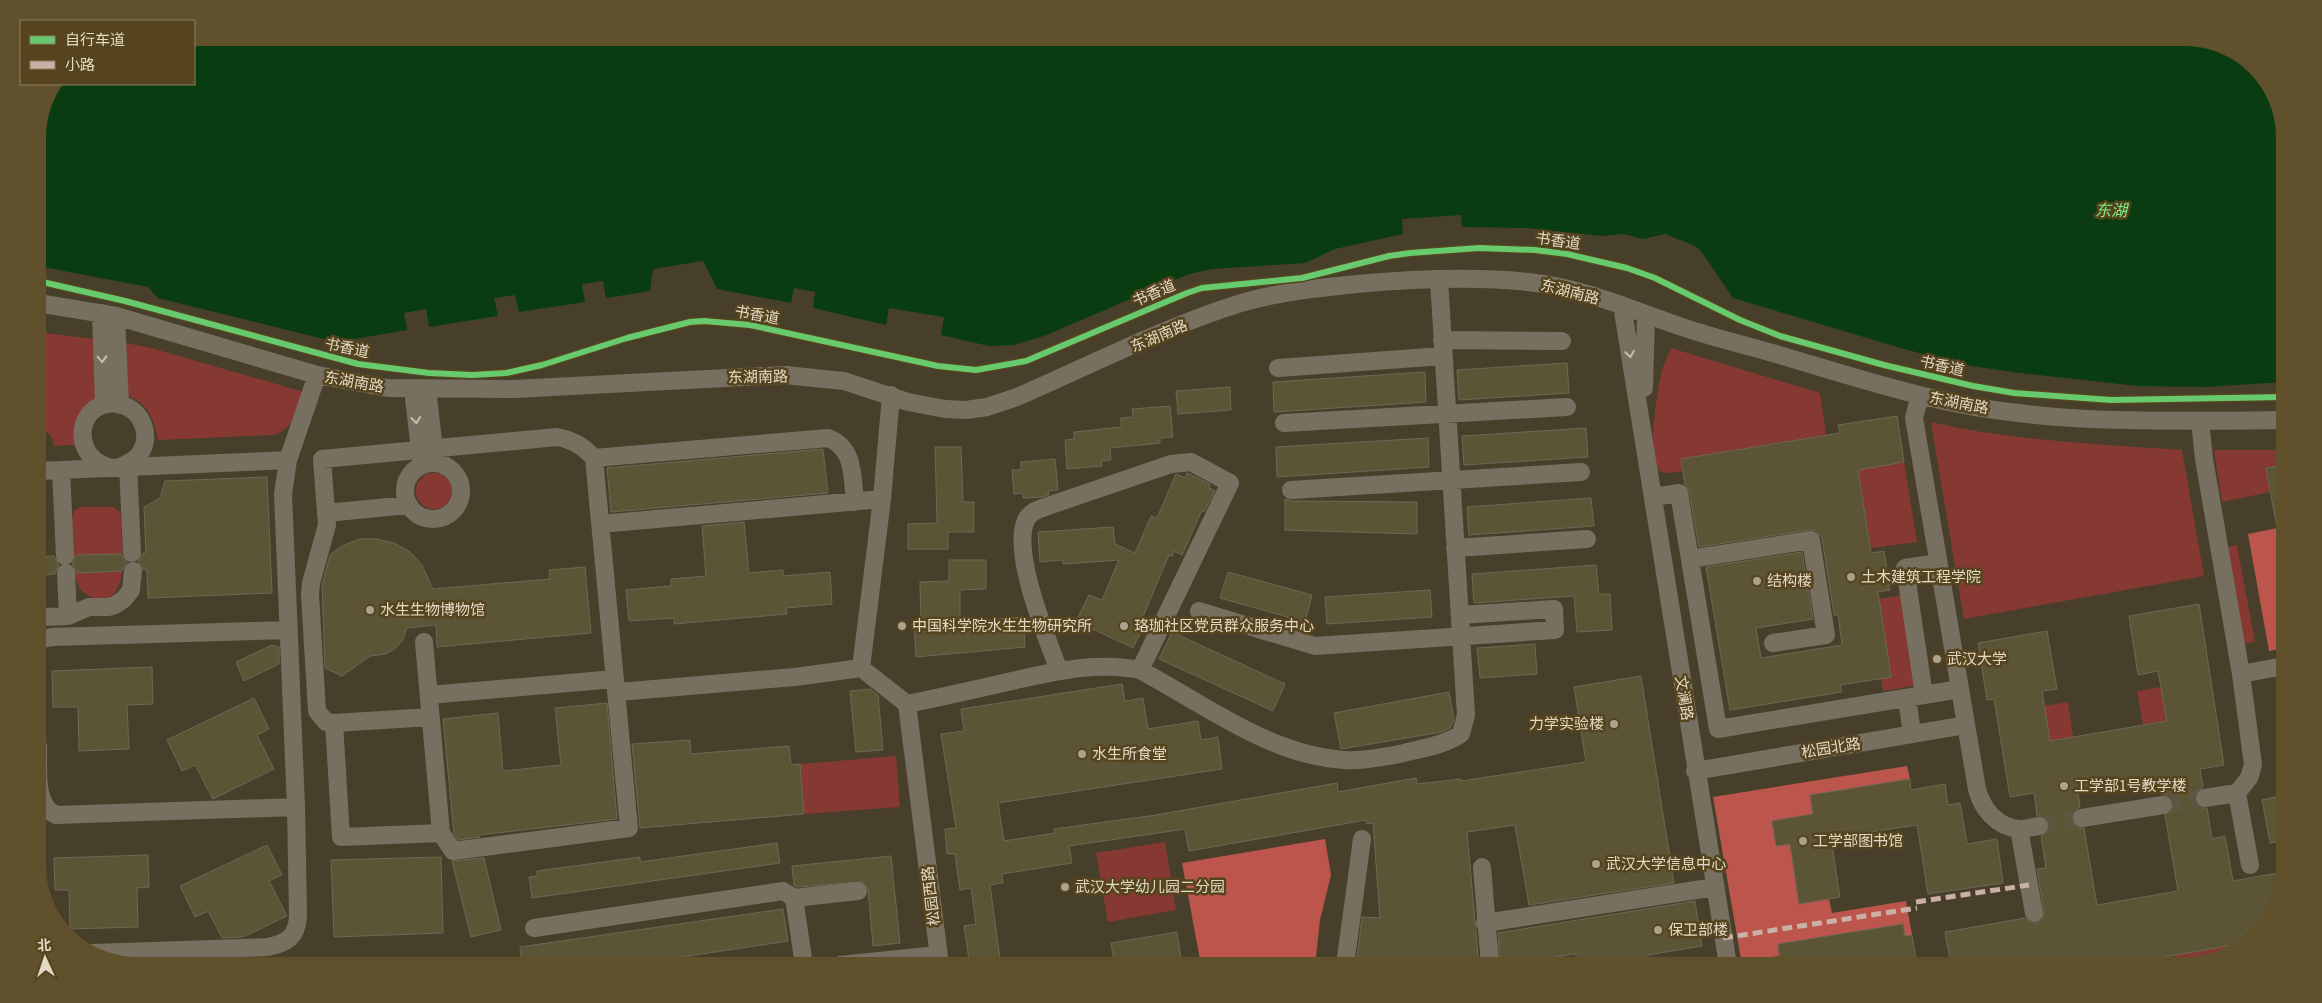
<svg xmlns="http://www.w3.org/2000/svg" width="2322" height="1003" viewBox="0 0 2322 1003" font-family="'Source Sans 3','Noto Sans SC',sans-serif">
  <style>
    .green { fill: #853932 }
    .forest { fill: #bc554c }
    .water { fill: #0a3c12 }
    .building { fill: #5b5536; stroke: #6c6856; fill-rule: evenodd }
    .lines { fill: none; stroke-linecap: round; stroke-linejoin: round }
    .minor-tunnel { stroke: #5f5642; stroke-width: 18; stroke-dasharray: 18 9; stroke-linecap: butt }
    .minor { stroke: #777061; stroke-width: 18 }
    .quiet { stroke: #cab0a6; stroke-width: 5; stroke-dasharray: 10 5; stroke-linecap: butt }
    .cycleway-casing { stroke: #55441e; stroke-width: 9 }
    .cycleway { stroke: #67ca6e; stroke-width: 6 }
    .oneway { stroke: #c7bfab }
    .poi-dot { fill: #aca38e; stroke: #55441e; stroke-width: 2 }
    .labels { text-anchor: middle; stroke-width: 5; stroke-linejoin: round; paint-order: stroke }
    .street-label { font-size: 15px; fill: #e2d9c4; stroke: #55441e }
    .poi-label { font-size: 15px; fill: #e2d9c4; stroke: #55441e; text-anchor: start }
    .water-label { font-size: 16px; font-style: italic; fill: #7af287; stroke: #55441e }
  </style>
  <rect width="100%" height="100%" fill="#483f2b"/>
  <path class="green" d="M38,332L94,339L97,401L76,432L75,445L54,446C52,435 50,431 38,431Z
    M126,343L151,348L304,392C297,410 294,429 274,435L158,440C154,419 149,404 128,396Z
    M1671,348L1820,393L1826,435L1681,459L1683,471C1676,472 1666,475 1660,471C1646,459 1657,391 1661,374C1663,365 1667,357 1671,348Z
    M1931,422C2013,441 2098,444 2182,450L2204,576L1964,619Z
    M2214,450H2284V465L2266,468L2270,492L2222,502Z
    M1904,462L1917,542L1871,548L1858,470Z
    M416 491a18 18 0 1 1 36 0a18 18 0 1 1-36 0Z
    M80,507H113L120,512C122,522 121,533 122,543C122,562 127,605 94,598C85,596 79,588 76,580C70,561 73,537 72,518L74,511Z
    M2237,545L2255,642L2243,644L2226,547Z
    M1902,595L1918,685L1883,691L1881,678L1891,676L1879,599Z
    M2161,687L2167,721L2143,725L2137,691Z
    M2068,702L2073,737L2050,741L2044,706Z
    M896,756L900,807L804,814L800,764Z
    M1165,842L1176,910L1108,922L1096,853Z
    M2244,943L2240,949L2185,965H2177L2175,955Z"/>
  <path class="forest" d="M2277,528L2284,571V648L2269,651L2248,534Z
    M1907,766L1910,779L1811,795L1813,814L1772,821L1776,846L1790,844L1799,903L1829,899L1832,913L1906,901L1912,935L1905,936L1903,924L1778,944L1779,956L1771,957L1772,965H1742L1713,797Z
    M1325,839L1331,875L1320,920L1315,965H1201L1182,863Z"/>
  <path class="water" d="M194,38H2185L2223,45L2268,82L2284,131V382L2205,387L2138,386L2012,372L1966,365L1904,349L1733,298L1701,251L1695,246L1665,234L1643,239L1624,234L1602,236L1527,228L1462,227L1461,215L1402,219L1403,234L1335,249L1305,263L1212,269L1189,274L1044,336L1014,345L989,346L941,335L944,317L889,308L886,325L813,308L815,292L794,288L791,303L717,289L703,261L653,269L650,291L606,298L603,281L582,284L585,302L519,312L515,295L494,298L498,316L429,327L426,309L404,313L407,330L336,342L158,298L148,287L38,266V131L48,93L55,84H194Z"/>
  <path class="building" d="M1567,363L1569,393L1459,400L1457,370Z
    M1425,372L1426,402L1274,412L1273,382Z
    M1230,387L1231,410L1178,414L1176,391Z
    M1170,406L1173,437L1160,438V443L1110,448L1111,460L1101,461L1102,466L1067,469L1065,440L1074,439V432L1121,427V418L1133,417L1132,409Z
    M1897,416L1904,462L1858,470L1871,553L1884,551L1890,590L1878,592L1891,677L1840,685L1842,692L1730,710L1706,567L1802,552L1813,619L1756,628L1761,658L1842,645L1838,615H1834L1822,538L1815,530H1809L1699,547L1689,491L1685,485L1681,459L1840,433L1838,425Z
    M1586,428L1588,457L1464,465L1462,436Z
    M1428,438L1429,467L1277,477L1276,447Z
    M935,447H961L963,502H974V532H948V549H908V524L937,523Z
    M823,449L828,493L611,512L607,468Z
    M1055,459L1058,490L1048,491L1049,495L1042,497L1023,498V493L1014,494L1012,470H1021V462Z
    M2284,465V527L2277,528L2266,468Z
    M1187,473L1210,484L1209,488L1215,491L1204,512L1202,510L1182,555L1174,551L1172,556L1169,555L1142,619L1146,621L1133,648L1076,621L1089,595L1102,600L1119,560L1063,564V560L1040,562L1038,532L1113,527L1115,544L1135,553L1151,516L1157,518L1176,474L1185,478Z
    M267,477L272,593L148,598L147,570H143L138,562L143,553L146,552L144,507L160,498L165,481Z
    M1591,498L1594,526L1469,535L1467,507Z
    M1285,499L1292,501L1417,502V534L1285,530Z
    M744,522L749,573L783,570V576L830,572L832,604L786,608L787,614L674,624V618L629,621L626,590L671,586V579L706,576L702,526Z
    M359,539H377L394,543L410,552L422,565L433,589L550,579L549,570L585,567L591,633L437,647L436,625L407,628L403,639L396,648L386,654L370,656L342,676L325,668L322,585L330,555L342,546Z
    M121,554L127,562L122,571L77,573L72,564L76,555Z
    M54,556L59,565L55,574L38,575V557Z
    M949,560H986V589L960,590V622L1023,617L1025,647L916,657L914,626L921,625L920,582L949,581Z
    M1596,565L1599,594H1610L1612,630L1577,632L1574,596L1474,603L1472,574Z
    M1228,572L1312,595L1305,622L1220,598Z
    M1430,590L1432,617L1327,624L1325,597Z
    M2199,604L2224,765L2200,769L2203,787L2195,794V800L2201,808H2207L2212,839L2225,836L2233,881L2283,872L2277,904L2253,933L2242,935L2244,943L2114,966H1951L1945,932L2025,918L2030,923H2036L2041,921L2044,912L2037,869L2046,868L2041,836L2049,830V824L2043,816H2037L2034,793L2010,797L1994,699L1987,700L1978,643L2047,631L2057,689L2042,691L2050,741L2167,721L2158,671L2138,675L2129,616ZM2159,779L2162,794L2167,795L2173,803V809L2165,815L2178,891L2097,905L2084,828H2078L2072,820V814L2080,807L2078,793Z
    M1172,632L1285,684L1273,711L1159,659Z
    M1535,644L1537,674L1480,678L1477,648Z
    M272,645L279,647V664L244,681L236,662Z
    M152,667L153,704L127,705L129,749L79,751L78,707H53L52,671Z
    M1641,676L1674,883L1529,905L1515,825L1467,832L1479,966H1356L1362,917L1380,918L1373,823L1367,824L1366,820L1189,851L1185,829L1069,846L1072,863L1002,874L1003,883L990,885L1001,966H970L964,926L976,924L971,888L960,890L955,854H947L945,829L956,828L941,734L964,731L961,709L1122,684L1125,701L1143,698L1148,729L1198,721L1201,740L1218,737L1222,769L998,803L1004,841L1055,833L1054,829L1156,815L1337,783L1338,792L1416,778L1417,784L1461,779V781L1586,762L1574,687Z
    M870,689L878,695L883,750L856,752L850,691Z
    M1449,692L1454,720L1450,728L1442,732L1341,749L1334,713Z
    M254,698L269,729L257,735L274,769L213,799L195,765L182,771L167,740Z
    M607,703L617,819L479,835L480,837L458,840L454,834L443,719L498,713L503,771L561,765L555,708Z
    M690,740L691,754L789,746L791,765L800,764L804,814L640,828L632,744Z
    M1910,779L1911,790L1945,784L1948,805L1960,803L1967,844L1997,839L2003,883L1928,894L1917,825L1831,838L1840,897L1799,904L1790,844L1776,846L1772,821L1813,814L1810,795Z
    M2284,795V840L2270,843L2262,800Z
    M777,843L780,863L532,898L529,877L537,876V871L640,857V862Z
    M267,845L282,875L269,881L287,916L243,937L222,938L208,911L195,917L180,886Z
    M148,855L149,887L137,888L138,927L70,929L69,890H55L54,858Z
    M891,856L900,943L873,946L868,889L863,882L797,887L794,886L792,866Z
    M441,857L443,933L334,937L331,860Z
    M484,858L501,930L471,937L452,861Z
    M1695,901L1702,946L1648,955L1649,966H1577L1576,954L1529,961V966H1500L1498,933Z
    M783,909L788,941L622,966H522L520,947Z
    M1903,924L1905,936L1912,935L1917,966H1781L1778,944Z
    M1177,932L1182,964L1115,966L1111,943Z"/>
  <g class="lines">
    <path class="minor-tunnel" d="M2163,805L2205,798
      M2039,826L2082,818"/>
    <path class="minor" d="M38,303L116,316L317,375L388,388L514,389L785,375L844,381L908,402L945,409L966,410L987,407L1017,397C1091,365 1164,327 1241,303C1279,292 1318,288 1357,284C1414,279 1472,276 1528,282C1582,287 1634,311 1685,328C1718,339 1753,347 1786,357C1830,370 1874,384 1919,395C2038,426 2163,421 2284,420
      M1622,305L1728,965
      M101,313L104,405
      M116,316L120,405
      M1442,340L1562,341
      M1278,368L1443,356
      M1644,388L1646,314
      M413,389L420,450
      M427,389L434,449
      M891,395L882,499L861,668L907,704L940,965
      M1920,395L1914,418L1977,789C1982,809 1997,827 2019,829C2025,829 2033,827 2039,826
      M2200,421L2204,459L2241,674L2253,765L2249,778L2237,793L2205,798
      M1284,423L1567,407
      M594,458L828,438C855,448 852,477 855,502
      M405 491a28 28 0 1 1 56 0a28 28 0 1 1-56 0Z
      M128,464L132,553
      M108,467C67,454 79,397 119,404C142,409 153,436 139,455C134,461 127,464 120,467
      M61,470L65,556
      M38,471L288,460
      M1291,490L1581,472
      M1653,497L1679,493L1718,729L1960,689
      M326,513L409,505
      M600,524L882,499
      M1455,548L1587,539
      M1690,559L1811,540L1826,635L1773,643
      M66,573L68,616
      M1199,611L1315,646L1555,630L1554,609L1460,615
      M38,617L68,616L89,607H108L115,605L124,599L131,590L133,571
      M38,640L52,637L289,630
      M424,642L441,833L453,851L629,828L594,458C583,446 573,440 557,437L322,459L327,525L311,583L310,595L317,711L326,722L334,723L431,717
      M1059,671C1047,637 1011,553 1026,520C1030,512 1037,510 1045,507L1171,464L1191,462L1230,483L1140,670
      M2241,674L2284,666
      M618,692L795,677L861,668
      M429,695L615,679
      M1924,695L1905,568L1938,563
      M1907,698L1912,734
      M907,704C942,697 977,689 1012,681C1054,672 1096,661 1140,670C1204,704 1269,755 1344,760C1363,761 1385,757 1404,753C1424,748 1444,745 1461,734L1466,715L1439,280
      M334,723L341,837L441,833
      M38,746C39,767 33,805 56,815L296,807L283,494L288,460L317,375
      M1695,771L1966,725
      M2237,793L2250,865
      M2082,818L2163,805
      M2019,829L2034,913
      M1482,867L1490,965
      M794,898L804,965
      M1485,923L1715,887
      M534,928L783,891L794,898L858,891
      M93,953L268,947C287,943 297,937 298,916L296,807
      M840,965L938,955
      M1345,965L1362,839"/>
    <path class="quiet" d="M1916,902L2029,885
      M1723,938L1917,908"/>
    <defs>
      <path id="cycleway" d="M38,281L125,301L358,364L429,373L472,375L506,373L542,365L627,338L690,322L704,321L750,325L938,366L976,370L1026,361L1187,293L1202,288L1302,278L1389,256L1410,253L1479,248L1535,250L1567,254L1627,268L1655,278L1740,320L1780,336L1884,365L1973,386L2014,393L2111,400L2284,397"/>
    </defs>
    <use href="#cycleway" class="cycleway-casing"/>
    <use href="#cycleway" class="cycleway"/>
  </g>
  <defs><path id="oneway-chevron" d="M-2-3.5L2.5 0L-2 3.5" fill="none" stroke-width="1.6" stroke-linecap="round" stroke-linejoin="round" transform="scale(1.25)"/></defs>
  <g class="oneway">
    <use href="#oneway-chevron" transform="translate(1630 354) rotate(81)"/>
    <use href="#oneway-chevron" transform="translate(102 359) rotate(88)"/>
    <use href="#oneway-chevron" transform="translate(416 420) rotate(84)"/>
  </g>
  <g class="poi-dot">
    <circle cx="1851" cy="577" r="5"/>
    <circle cx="1757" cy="581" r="5"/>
    <circle cx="370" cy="610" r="5"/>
    <circle cx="902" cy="626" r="5"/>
    <circle cx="1124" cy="626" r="5"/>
    <circle cx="1937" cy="659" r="5"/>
    <circle cx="1614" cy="724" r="5"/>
    <circle cx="1082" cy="754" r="5"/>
    <circle cx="2064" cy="786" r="5"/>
    <circle cx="1803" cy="841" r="5"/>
    <circle cx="1596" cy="864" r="5"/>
    <circle cx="1065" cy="887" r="5"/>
    <circle cx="1658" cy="930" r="5"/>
  </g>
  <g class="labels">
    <g class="street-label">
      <text transform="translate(1558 241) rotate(8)" y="5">书香道</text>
      <text transform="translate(1570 292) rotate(14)" y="5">东湖南路</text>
      <text transform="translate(1154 293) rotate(-23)" y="5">书香道</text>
      <text transform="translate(757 315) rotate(10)" y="5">书香道</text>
      <text transform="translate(1159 336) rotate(-23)" y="5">东湖南路</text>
      <text transform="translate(347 348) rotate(12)" y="5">书香道</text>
      <text transform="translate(1942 366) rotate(13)" y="5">书香道</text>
      <text transform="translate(758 377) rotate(-1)" y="5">东湖南路</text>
      <text transform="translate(354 382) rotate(10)" y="5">东湖南路</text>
      <text transform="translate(1959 403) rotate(11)" y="5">东湖南路</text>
      <text transform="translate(1684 698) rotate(81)" y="5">文澜路</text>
      <text transform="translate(1831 748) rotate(-9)" y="5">松园北路</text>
      <text transform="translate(931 896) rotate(-97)" y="5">松园西路</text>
    </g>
    <g class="poi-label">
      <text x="1861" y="582">土木建筑工程学院</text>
      <text x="1767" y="586">结构楼</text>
      <text x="380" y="615">水生生物博物馆</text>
      <text x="912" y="631">中国科学院水生生物研究所</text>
      <text x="1134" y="631">珞珈社区党员群众服务中心</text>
      <text x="1947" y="664">武汉大学</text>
      <text x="1604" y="729" text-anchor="end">力学实验楼</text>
      <text x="1092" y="759">水生所食堂</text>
      <text x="2074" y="791">工学部1号教学楼</text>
      <text x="1813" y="846">工学部图书馆</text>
      <text x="1606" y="869">武汉大学信息中心</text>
      <text x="1075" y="892">武汉大学幼儿园二分园</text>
      <text x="1668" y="935">保卫部楼</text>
    </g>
    <g class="water-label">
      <text x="2111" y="216">东湖</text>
    </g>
  </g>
  <path d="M0 0H2322V1003H0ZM137 46H2185A91 91 0 0 1 2276 137V866A91 91 0 0 1 2185 957H137A91 91 0 0 1 46 866V137A91 91 0 0 1 137 46Z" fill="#60502b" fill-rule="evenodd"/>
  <rect x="20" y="20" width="175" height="65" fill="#55441e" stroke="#8d8060"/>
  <rect x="30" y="36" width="25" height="8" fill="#67ca6e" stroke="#8d8060"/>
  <text x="65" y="45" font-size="15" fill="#e2d9c4">自行车道</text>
  <rect x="30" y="61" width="25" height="8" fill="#cab0a6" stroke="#8d8060"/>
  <text x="65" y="70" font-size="15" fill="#e2d9c4">小路</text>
  <g transform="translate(45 958) rotate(357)" stroke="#55441e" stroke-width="4" paint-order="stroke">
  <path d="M0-4L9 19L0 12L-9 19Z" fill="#e2d9c4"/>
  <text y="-8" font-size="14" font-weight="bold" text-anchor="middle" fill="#e2d9c4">北</text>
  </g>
</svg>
